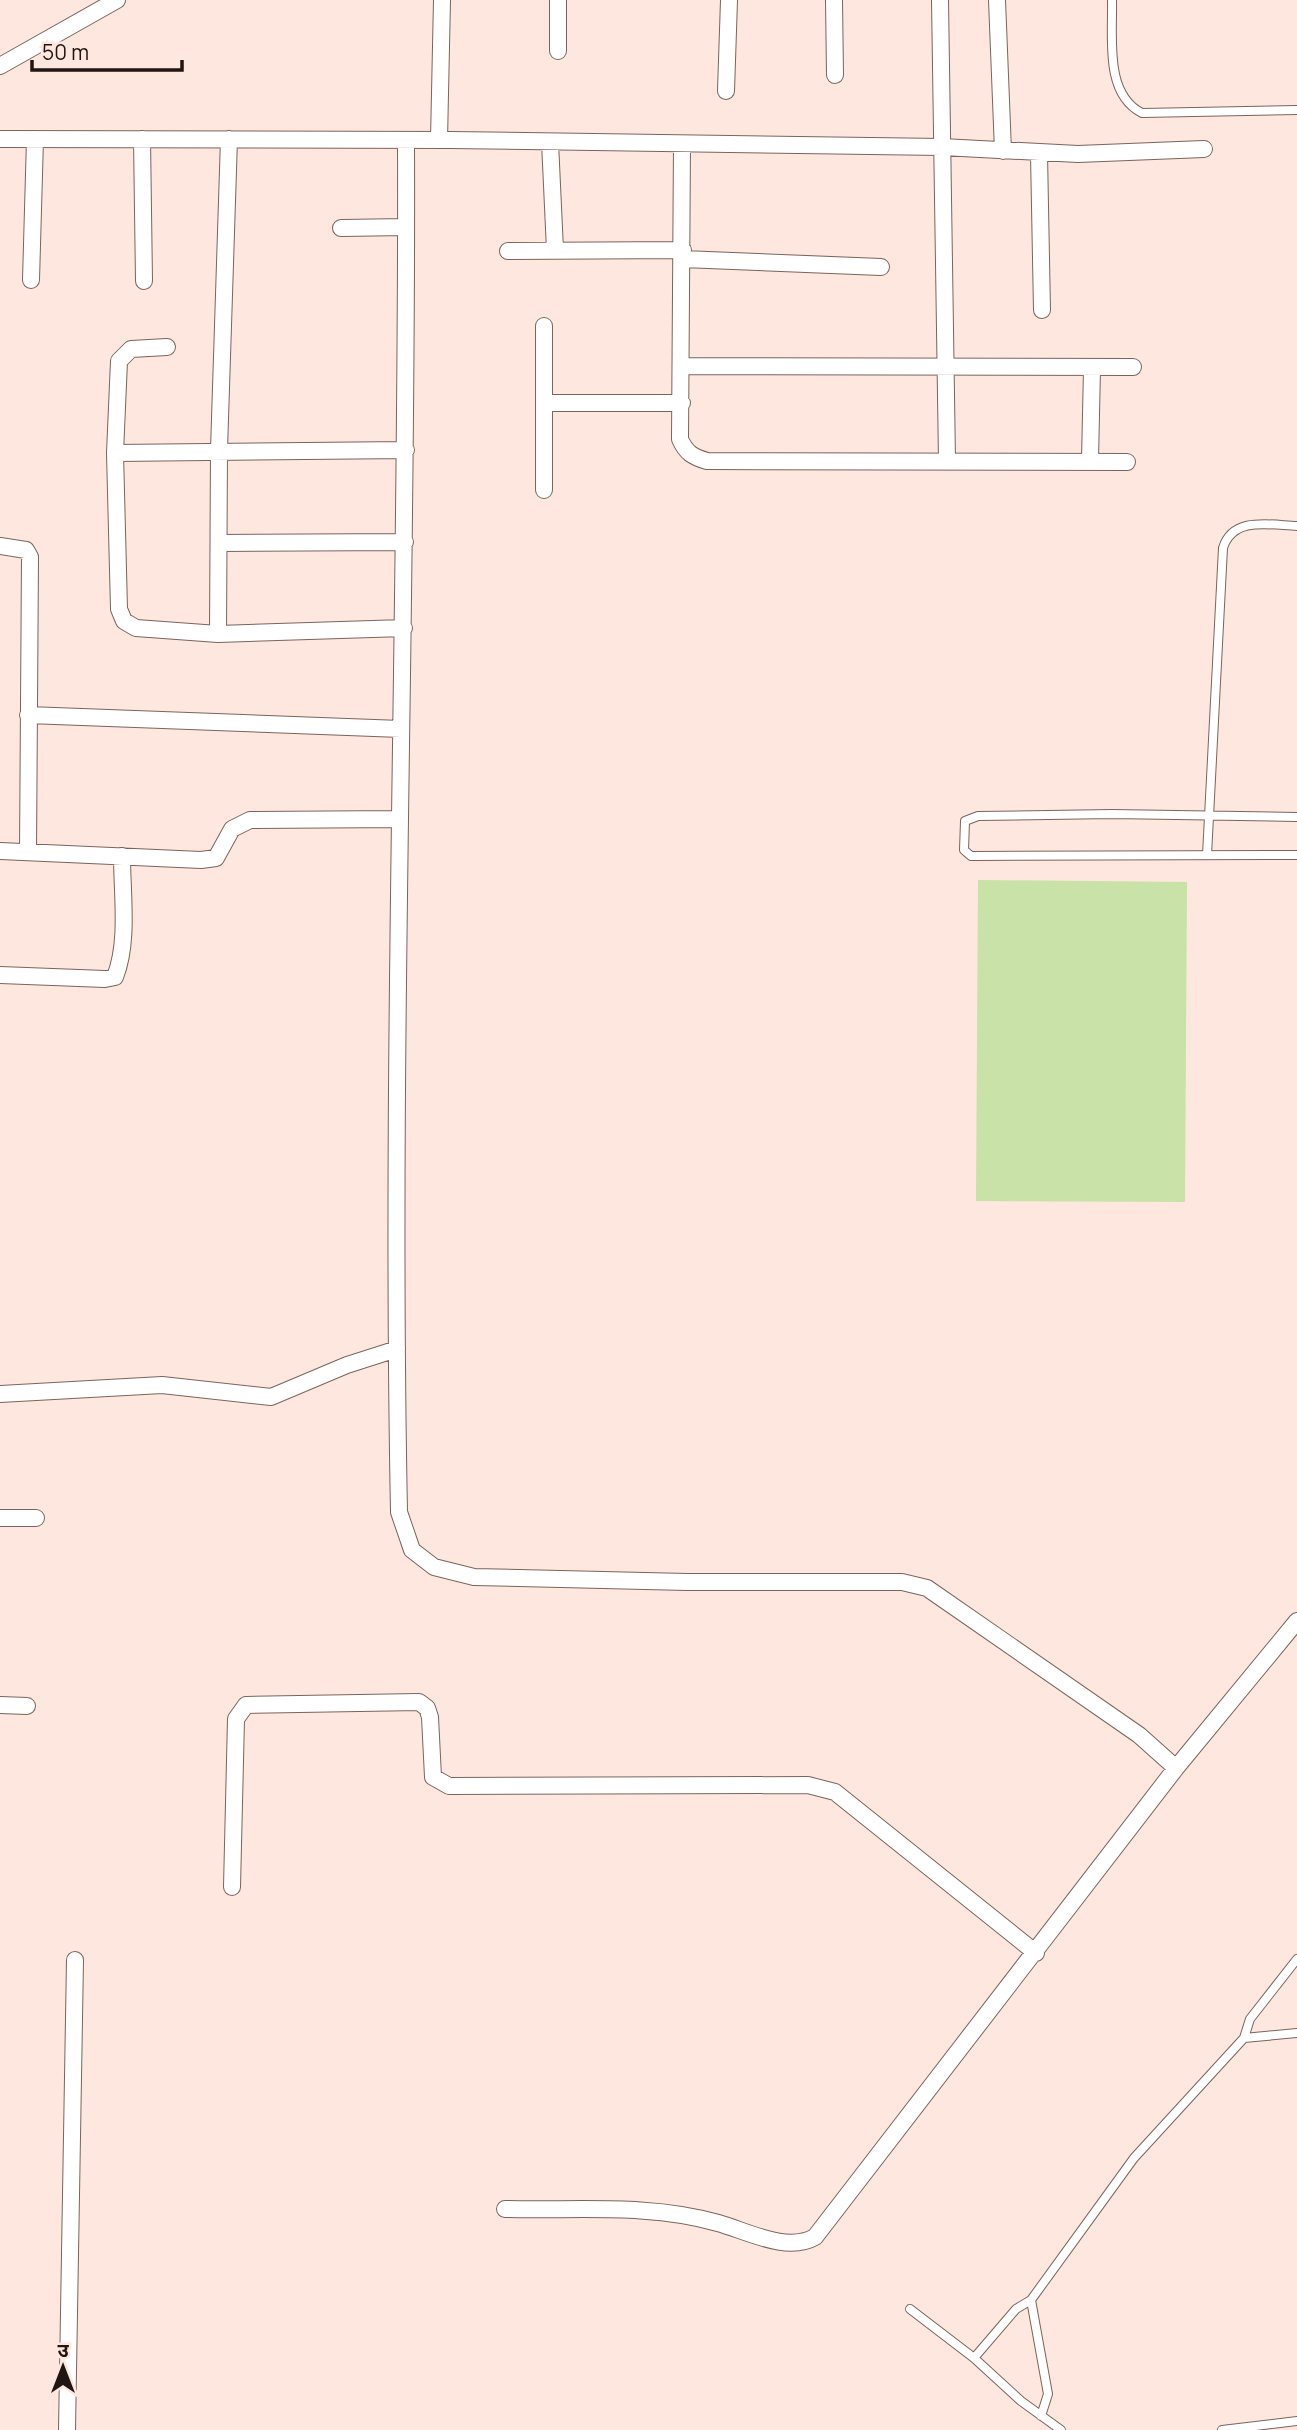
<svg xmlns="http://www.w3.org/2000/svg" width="1297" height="2430" viewBox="0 0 1297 2430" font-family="Manrope,'Noto Sans Devanagari',sans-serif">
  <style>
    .green { fill: #c8e2a7 }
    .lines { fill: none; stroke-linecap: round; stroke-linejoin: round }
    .service-casing { stroke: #7b645b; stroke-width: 10 }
    .minor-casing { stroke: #7b645b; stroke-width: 18 }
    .service { stroke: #fff; stroke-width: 8 }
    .minor { stroke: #fff; stroke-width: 16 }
  </style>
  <rect width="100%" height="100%" fill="#fde7df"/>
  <path class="green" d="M978,880L1187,882L1185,1202L976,1201Z"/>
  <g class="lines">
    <defs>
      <path id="service" d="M1112,0C1113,37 1104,94 1142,113L1297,110
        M1297,817L1112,814L978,816L965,821L964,850L971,856L1297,855
        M1207,855L1223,548C1233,516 1270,525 1297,526
        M1244,2038L1297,2033
        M1031,2300L1048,2394L1041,2416
        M910,2309L974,2358L1021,2401L1061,2430
        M974,2358L1016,2309L1031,2300L1134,2158L1244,2038L1250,2019L1297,1959
        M1222,2430L1297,2421"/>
      <path id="minor" d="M558,0V51
        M834,0L835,75
        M940,0L947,461
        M997,0L1003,151
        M0,66L117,0
        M726,91L729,0
        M0,139L450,140L942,147L1078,154L1204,149
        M142,139L144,281
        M406,140C408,597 390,1054 399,1512L412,1550L434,1567L474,1577L687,1582H902L927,1588L1139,1735L1176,1768
        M439,140L442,0
        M550,142L555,250
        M682,145L680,439C686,453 693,457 707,461L1127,462
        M1039,154L1042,310
        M341,228L406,227
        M508,251L683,250
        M683,259L881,267
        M31,280L35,139
        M544,326V490
        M167,347L131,349L119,361L115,453L119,609L124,621L136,628L218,634L404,628
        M683,366L1133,367
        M544,403H682
        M115,453L406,450
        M1090,460L1092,369
        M220,543L405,542
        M0,546L26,550L30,557L28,852
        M218,634L219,450L229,139
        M28,715L401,729
        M0,851L201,860L216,858L232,829L250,820L400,819
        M0,975L105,979L115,977C129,942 122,894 122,856
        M0,1394L162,1385L271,1397L347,1365L397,1349
        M0,1518H36
        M0,1705L27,1706
        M232,1887L236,1719L246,1705L419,1702L427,1708L430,1717L433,1777L449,1786L808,1785L835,1792L1036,1953
        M505,2209C575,2211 650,2203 718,2223C747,2231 787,2253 815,2237L1176,1768L1297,1621
        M67,2430L75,1960"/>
    </defs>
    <use href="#service" class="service-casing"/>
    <use href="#minor" class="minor-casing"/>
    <use href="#service" class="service"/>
    <use href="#minor" class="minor"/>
  </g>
  <g transform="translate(63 2367)" stroke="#fde7df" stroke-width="5" paint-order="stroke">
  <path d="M0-5L12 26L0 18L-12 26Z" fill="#1f1612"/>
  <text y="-10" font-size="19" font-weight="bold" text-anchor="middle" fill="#1f1612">उ</text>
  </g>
  <path d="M32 60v10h150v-10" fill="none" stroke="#1f1612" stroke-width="3.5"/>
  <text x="42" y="60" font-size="21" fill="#1f1612" stroke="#fde7df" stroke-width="5" paint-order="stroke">50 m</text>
</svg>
